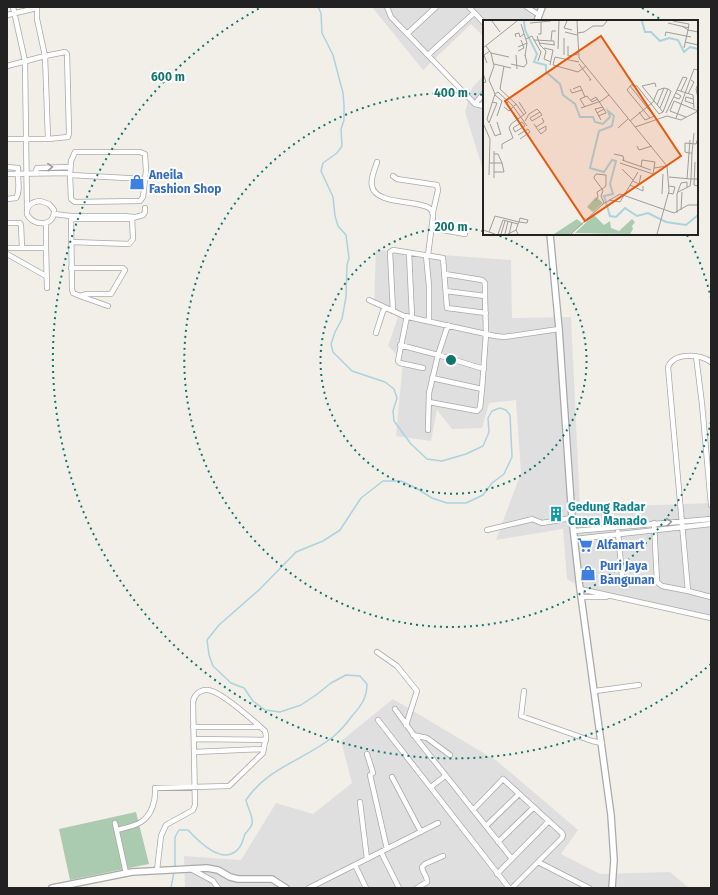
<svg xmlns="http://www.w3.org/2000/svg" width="718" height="895" viewBox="0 0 718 895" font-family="'Fira Sans',sans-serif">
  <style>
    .residential { fill: #e0dfdf }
    .cemetery { fill: #aacbaf }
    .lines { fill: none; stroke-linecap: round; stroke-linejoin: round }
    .stream { stroke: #aad3df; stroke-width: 1.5 }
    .minor-casing { stroke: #a9a9a9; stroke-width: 6 }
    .tertiary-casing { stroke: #a9a9a9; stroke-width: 8 }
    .minor { stroke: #fff; stroke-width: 4.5 }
    .tertiary { stroke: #fff; stroke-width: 5.5 }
    .oneway { stroke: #9c9c9c }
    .ring { fill: none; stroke: #0f766e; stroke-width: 2; stroke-dasharray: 2 4 }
    .labels { text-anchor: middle; stroke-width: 4; stroke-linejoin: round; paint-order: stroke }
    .shop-label { font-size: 12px; font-weight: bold; fill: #366cbe; stroke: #fff; text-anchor: start }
    .culture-label { font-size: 12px; font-weight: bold; fill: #0d838f; stroke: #fff; text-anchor: start }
    .inset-river { fill: none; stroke: #aad3df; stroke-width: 2 }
    .inset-road { fill: none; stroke: #9f9d99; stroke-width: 1 }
    .view { fill: #e8590c; fill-opacity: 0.15; stroke: #e8590c; stroke-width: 2 }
    .inset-edge { fill: none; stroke: #222; stroke-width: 2 }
    .centre { fill: #0f766e; stroke: #fff; stroke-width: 2 }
    .ring-label { font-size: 12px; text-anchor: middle; font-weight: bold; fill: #0f766e; stroke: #fff; stroke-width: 4; stroke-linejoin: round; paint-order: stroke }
  </style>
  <rect width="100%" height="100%" fill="#f2efe9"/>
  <path class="residential" d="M372,7H548L540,18V21H484V37L471,24L423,70Z
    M484,75V173L465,112L472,88Z
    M376,250L511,260L512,318L571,317L580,508L711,503V620L588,591L567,579L563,529L496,540L521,473L516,400L489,403L482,428L452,429L437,410L431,441L396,436L403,361L388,346L398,317L374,306Z
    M393,699L497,761L578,830L561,854L600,874L670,872L689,888H185L184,856L241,860L276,803L313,814L352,783L341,741Z"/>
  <path class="cemetery" d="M136,812L149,864L70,880L59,829Z"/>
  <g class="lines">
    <path class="stream" d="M175,868V837L179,830H188C199,842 224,867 239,848C242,845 243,839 245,834C247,831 251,828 252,824C254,817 247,807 246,800C268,767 305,760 334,736C341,730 347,723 352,716C361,706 367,698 367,684L360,676L346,675L331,683L316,695L301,705L280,712L265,710L253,701L244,688L231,683L213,666L209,655L207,640L219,625L260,589L296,552L323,541L340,530L361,498L383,481H401L416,488L432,498L447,503H466L483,495L492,483L504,474L512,457L510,415L506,410L500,408L492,411L488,418L489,432L483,446L466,454L442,461L427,459L411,444L394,421L393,411L397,398L394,389L385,382L352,371L333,352L331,344L335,332L342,319L346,297L347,265L349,258L346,235L338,226L335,216L333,197L321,171L323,163L337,153L342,146L341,129L344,120V105L343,93L333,55L322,33L321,13L318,7
      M171,888L174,872"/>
    <defs>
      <path id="minor" d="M13,7L25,61L27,209
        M387,7L391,17L475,104L484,106
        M469,7L484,23
        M527,7L539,15
        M7,15L37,8
        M408,33L436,7
        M428,55L474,13
        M7,66L45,56L37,19V7
        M475,104L484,93
        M7,139H48L68,137L69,133L67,54L65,52L45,56L48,139
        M377,162C375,169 370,179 372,186C375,205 418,200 429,208C432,210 433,213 433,216L428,255
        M7,167L18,168C17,177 21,191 16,198L7,199
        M7,174L70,173
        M35,174L37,168L70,167
        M70,175L71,161L75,152H140L145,154L146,171L143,197L140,201L75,202L71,199L70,175L145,179
        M393,176L397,179L437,185L438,190L433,212
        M40,201L49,204L54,210C55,227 33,227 27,214C26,205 32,202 40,201Z
        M54,214L71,216H123L134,217
        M71,216L72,289L73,293L80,296L87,294H111L125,270L123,268H71
        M71,219H129L143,215L145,212V208
        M7,223H20L21,225L22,248H7
        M46,223V248
        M432,228L465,234
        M71,242L129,244L133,239L132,217
        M22,248H46L47,288
        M409,253L412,317
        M7,254L46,276
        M426,255L429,286V321
        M445,274L482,280L485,283V296
        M80,296L108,306
        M369,300L404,316L495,336L504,337L559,329
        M393,311L390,252L393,250L443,258L447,308L486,313
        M407,316L398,361L400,363L423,368
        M376,333L383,311L386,308
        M400,345L438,355L448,325
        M696,356L702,404L711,505
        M432,378L482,389L486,334L485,296L446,291
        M429,402L477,411L480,408L482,389
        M428,430L429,393L438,355L484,369
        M654,523L657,582L662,586L688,591L668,367C674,352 700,354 711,362
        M487,530L529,520L532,519L542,523L572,518
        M574,531L711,519
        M618,532L623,586
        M575,539L711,524
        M580,589L711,618
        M688,591L711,597
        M581,597H606
        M377,652L397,666L417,691L406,725
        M524,691L521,716L592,741L602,743
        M595,691L639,685
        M395,709L416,738L512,859
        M378,720L509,888
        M193,727H260
        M413,735L427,738L450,755
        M194,739L266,740
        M194,752L264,749
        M367,754L373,773L370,775L387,849
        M392,777L421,832
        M431,787L445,776
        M360,802L367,859
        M473,810L503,779L562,833L563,835L562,838L512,888
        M115,823L126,873
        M486,826L519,794
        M117,830C125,828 135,826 141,822C152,815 156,800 155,788L229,786L263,753L266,736L265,731C255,722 221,691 208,690C200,689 194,695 193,702L195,805L193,810L166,825L161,836L157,870
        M498,842L534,807
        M381,852L399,888
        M538,862L589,888
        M355,865L366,888
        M191,869L213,881L218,888
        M497,874L549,821
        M309,888L438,823
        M417,888L427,882C428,876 422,873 422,867L425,864L443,856"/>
      <path id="tertiary" d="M537,21L542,7
        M550,234L559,329L572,518L580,589L611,815L614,860L612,888
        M52,888L132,872L207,868L218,870L230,877L238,879H272L286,888"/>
    </defs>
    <use href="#minor" class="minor-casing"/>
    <use href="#tertiary" class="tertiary-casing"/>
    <use href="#minor" class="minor"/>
    <use href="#tertiary" class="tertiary"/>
  </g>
  <defs><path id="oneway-chevron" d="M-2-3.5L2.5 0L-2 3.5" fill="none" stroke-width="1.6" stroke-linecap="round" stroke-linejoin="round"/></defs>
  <g class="oneway">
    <use href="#oneway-chevron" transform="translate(50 167) rotate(-2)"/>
    <use href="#oneway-chevron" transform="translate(669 522) rotate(-5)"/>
  </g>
  <g class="ring">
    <path d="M494 234A133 133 0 1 1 483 231"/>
    <path d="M711 422A267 267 0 1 1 484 95M687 235A267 267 0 0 1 711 298"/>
    <path d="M711 664A400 400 0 1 1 260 8M642 8A400 400 0 0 1 663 21"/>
  </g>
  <defs>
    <symbol id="shop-bare" viewBox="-9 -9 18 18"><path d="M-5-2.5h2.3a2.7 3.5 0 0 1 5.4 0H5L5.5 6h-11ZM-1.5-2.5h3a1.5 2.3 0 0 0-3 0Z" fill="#3f7fe0" stroke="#fff" stroke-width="2.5" paint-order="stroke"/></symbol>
    <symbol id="building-bare" viewBox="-9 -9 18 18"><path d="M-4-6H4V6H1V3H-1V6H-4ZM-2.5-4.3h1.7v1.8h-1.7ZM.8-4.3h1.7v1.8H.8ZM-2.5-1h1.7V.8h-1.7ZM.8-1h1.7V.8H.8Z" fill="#0f9aa8" stroke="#fff" stroke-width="2.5" paint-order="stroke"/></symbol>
    <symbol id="supermarket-bare" viewBox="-9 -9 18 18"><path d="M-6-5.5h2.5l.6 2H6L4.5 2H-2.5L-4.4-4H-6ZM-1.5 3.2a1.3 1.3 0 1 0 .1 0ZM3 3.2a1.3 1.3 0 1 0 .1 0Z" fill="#3f7fe0" stroke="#fff" stroke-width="2.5" paint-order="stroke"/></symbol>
  </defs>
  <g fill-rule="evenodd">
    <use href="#shop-bare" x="126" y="171" width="22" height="22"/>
    <use href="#building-bare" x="545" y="503" width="22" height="22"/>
    <use href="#supermarket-bare" x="574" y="534" width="22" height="22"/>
    <use href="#shop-bare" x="577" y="562" width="22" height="22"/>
  </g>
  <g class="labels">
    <g class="shop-label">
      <text x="149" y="179">Aneila<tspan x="149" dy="14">Fashion Shop</tspan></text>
      <text x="597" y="549">Alfamart</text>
      <text x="600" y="570">Puri Jaya<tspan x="600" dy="14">Bangunan</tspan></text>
    </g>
    <g class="culture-label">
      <text x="568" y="511">Gedung Radar<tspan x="568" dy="14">Cuaca Manado</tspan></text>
    </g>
  </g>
  <g transform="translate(483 20)">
    <rect width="215" height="215" fill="#f2efe9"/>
    <path d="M113,177L120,183L110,192L104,187ZM111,195L121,205L127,201L128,208L136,211L149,199L152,202L149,206L150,209L147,214L92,213ZM94,199L100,204L87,214H71Z" fill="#aacbaf"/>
    <path class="inset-river" d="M41,1L42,10L54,34L51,42L63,45V52L77,64L80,75L92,84L97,97H110L112,102L120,104L127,97L125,91L131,96L129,106L116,111L107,148L121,152L129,140L133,141L127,164L130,174L121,176L127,196L133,197L142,188L154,196L165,193L183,202L203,205L215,195M159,1L162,12H168L177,21L186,18L195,20L201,32L207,27L215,29"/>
    <path class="inset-road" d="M9,1L17,12M84,1L81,8L89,10M94,1L96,38L184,146L186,171L174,214M190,1L206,4L205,10L215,12M47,3L68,1M185,3L206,8M199,6L205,10L201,28M82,12L94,15M94,13L101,12L110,6H120L124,1M55,14H58V2M54,16L57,25L63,31L61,39L68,42M182,16L183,12L208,17M33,17L32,14L36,13L37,17L41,14M43,19L49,16L51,20L71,21V25M51,20L58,32L55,41M68,21L69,11H73M202,22L215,25M56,23L72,25M3,26L8,33L11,46L6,60L12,74L4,99L6,103M85,26V36L95,34M35,27L44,23L38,4M0,28L34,1M61,28L70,30L67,45M75,29L76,1M35,31L41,28L38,20M8,33L26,37M33,35L34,49M81,35V18M42,36L44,23M96,42L72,37L70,45L95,52L103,46M4,43L1,35L7,31M11,44L28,48M28,44L41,47L44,43L42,35M96,44L108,60H106M0,63L3,62L0,53M215,64L213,69L215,78M147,66L171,96L167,98M173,67L172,63L159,66L180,92M17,69L33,84L26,91L21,87M17,69L21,46M87,69L89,73L99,70L102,77M90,69L97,66L99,70M194,70L200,57L204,58L198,71M12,74L15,72L30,86L44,106M205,74L211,62L208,60M12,75L19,81L14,96M191,77L196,79L198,76L193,73M210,79L203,77L202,81L211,84M108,80L113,77L121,89L114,93M26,81L23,84L35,99M33,84L41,95M174,85L181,68M102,87L97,79L104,76L109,82L115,79M98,88L118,81L126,75M177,88L185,69L181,68M187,91L191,81L215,91M187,91L203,97M57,92L59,95L49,101L47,98ZM156,92L162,100L167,98L144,70L148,65L154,66L176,94L180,92M180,92L188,71L185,69M183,93L194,70L210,75L211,88M115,96L123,93L121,89M193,98L211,49L215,50M118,100L112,89L120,87M42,101L46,94L54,89L57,92M147,101L170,82L175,70L181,68M14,102L18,115M39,102L42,106L32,112L30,108ZM0,103L7,119L6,155M6,103L14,83L9,82M7,104L12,116L17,114M51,104L57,113L58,114L63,110V106L56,110M53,107L61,102L59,98M152,107L184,96L198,100L215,91M135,108L145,99M35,115L45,109L47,112L37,119M207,120L206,133H209L208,159H215M154,126L156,130L169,126M19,129V124L30,118L26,108L28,104L43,93L36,82M11,131V158M209,133L211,113M11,134H15L19,143M131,134L140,136L141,141M139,140L168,150M212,142L211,165L215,166M6,143H19L21,152H11M137,143L170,154L172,142L159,140L158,147M171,148L184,146M139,149L150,160M186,157L208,159L207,166L195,172M204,159L206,133L202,132V123L213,124L215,118M215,159V146M150,161L156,164L158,155M147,165L160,171V166M185,173L190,174L192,167L186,166M179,174L180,154M126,180L137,182L155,152M112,181L115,177L114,172L119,169L122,167L123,165V155L113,154L111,157V158L119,169L120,171L118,176L121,183M198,190L199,172M194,193V174L198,163L204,162V168M37,198L45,200L44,203L36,202ZM0,210L12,214M6,212L12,196L36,202L35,204M15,214L20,200L35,204L33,210M18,214L22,201M22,214L25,201M25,214L33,210L35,214M26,214L29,202M88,214L120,184L137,174L191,193L205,185H215"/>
    <path class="view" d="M118,16L198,136L102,201L22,81Z"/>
    <rect width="215" height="215" class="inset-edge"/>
  </g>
  <circle cx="451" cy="360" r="6" class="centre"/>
  <g class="ring-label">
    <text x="168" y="81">600 m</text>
    <text x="451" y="97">400 m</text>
    <text x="451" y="231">200 m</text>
  </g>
  <rect width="718" height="895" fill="none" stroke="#222222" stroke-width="16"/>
</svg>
